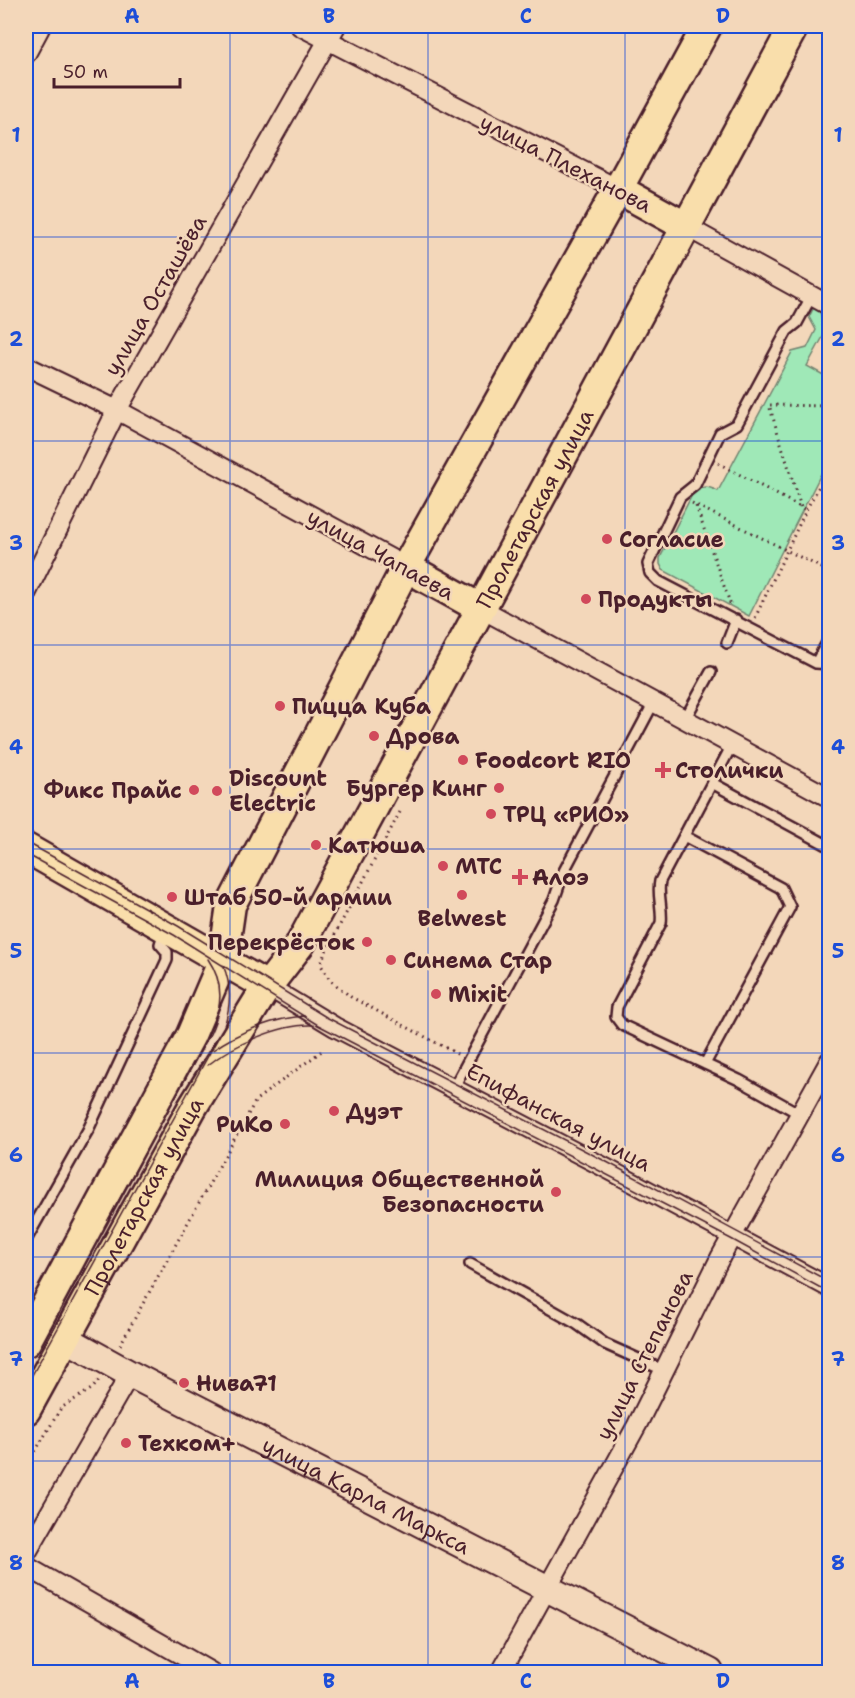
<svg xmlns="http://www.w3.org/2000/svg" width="855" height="1698" viewBox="0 0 855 1698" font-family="'Shantell Sans',sans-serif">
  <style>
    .grass { fill: #9fe8b7; stroke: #748471; stroke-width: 1.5 }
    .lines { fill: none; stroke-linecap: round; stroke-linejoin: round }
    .lane-casing { stroke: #4a1f2b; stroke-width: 14 }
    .street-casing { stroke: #4a1f2b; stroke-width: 22 }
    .secondary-casing { stroke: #4a1f2b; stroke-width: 30 }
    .primary-casing { stroke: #4a1f2b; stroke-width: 33 }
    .path { stroke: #4a1f2b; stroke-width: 3; stroke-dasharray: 1.5 4.5; stroke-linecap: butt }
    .lane { stroke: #f3d7ba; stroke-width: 9 }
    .street { stroke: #f3d7ba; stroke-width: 18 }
    .secondary { stroke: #f3d7ba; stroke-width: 26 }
    .primary { stroke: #f9deab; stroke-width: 28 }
    .tram { stroke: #4a1f2b; stroke-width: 1.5 }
    .grid { fill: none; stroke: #1d4ed8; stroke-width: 1.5; stroke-opacity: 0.55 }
    .poi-dot { fill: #d1495b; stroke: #f3d7ba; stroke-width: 2 }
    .labels { text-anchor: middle; stroke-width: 5; stroke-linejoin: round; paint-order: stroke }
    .street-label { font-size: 22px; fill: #4a1f2b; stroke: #f3d7ba }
    .poi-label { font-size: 22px; font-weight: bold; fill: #4a1f2b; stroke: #f3d7ba; text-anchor: start }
    .neatline { fill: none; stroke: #1d4ed8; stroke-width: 2 }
    .grid-label { font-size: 20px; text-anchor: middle; font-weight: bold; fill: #1d4ed8 }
  </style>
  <rect width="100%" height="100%" fill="#f3d7ba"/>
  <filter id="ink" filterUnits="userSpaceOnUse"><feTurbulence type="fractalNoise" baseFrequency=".0167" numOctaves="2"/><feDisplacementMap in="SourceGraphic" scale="12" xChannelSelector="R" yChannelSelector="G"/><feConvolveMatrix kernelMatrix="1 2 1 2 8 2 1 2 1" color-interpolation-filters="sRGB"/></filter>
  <g filter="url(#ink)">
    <path class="grass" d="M814,307L820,310L822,325L829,329V338L824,335L807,366L829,378V458L749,616L663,570L660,564V558L693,493C702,485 707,486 718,491L792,352L807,348L816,330L809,317Z"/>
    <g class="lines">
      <defs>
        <path id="lane" d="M811,297L797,323L787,331L737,424L720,433L695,485L680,497L648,564L650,573L658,581L816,663L830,664
          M727,643L736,620
          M816,663L830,637
          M685,719L711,672
          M732,745L660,881C657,895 663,909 661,923L617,1007L616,1017L622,1025L739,1080L800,1114
          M712,783L829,846
          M684,836L781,888L790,907L705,1064
          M453,1089L554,900L564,871L654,702
          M26,1240L88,1130L167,960V952L160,944L164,931
          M470,1264L577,1324L605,1344L663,1370"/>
        <path id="street" d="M300,26L618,189
          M26,54L41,26
          M685,226L830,306
          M26,366L117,410L406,567
          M26,594L117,410L336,26
          M480,608L830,798
          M267,986L335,1027L602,1166L830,1288
          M26,1554L130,1374
          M26,1566L211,1672
          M501,1672L637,1425L721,1256L830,1060"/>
        <g id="secondary">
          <path id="s1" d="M65,1338L130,1374L710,1672"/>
        </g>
        <g id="primary">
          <path d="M618,189L685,226"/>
          <path d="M406,567L480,608"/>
          <path d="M26,848L267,986"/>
          <path d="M26,1342L191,1035L223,960L231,905L406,567L618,189L707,26"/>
          <path id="s2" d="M26,1410L192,1108L264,991L301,943L794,26"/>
        </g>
      </defs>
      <use href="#lane" class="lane-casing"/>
      <use href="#street" class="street-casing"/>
      <use href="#secondary" class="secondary-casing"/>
      <use href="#primary" class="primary-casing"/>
      <path class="path" d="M718,463L806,510
        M692,503L830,572
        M696,506L731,606
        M801,507L769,405L830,406
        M755,618L806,510L830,466
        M400,812L324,955L321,965L330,980L351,997L459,1055
        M120,1345L256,1100L323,1050
        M26,1467L61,1408L93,1388L100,1379"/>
      <use href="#lane" class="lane"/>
      <use href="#street" class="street"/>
      <use href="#secondary" class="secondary"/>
      <use href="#primary" class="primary"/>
      <path class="tram" d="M26,842L178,926L326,1017L605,1161L830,1282
        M26,854L174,935L318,1025L731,1239L830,1293
        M213,1050C238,1032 274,1018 305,1016
        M208,1065C233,1045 280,1024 312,1025
        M104,1227L210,1034C222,1008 225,984 208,959
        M26,1386L223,1029C231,1008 232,986 223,965"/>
    </g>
  </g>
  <path class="grid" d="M230,26V1672M428,26V1672M625,26V1672M26,237H830M26,441H830M26,645H830M26,849H830M26,1053H830M26,1257H830M26,1461H830"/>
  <g class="poi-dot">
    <circle cx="607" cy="539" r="6"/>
    <circle cx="586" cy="599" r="6"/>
    <circle cx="280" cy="706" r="6"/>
    <circle cx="374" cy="736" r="6"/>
    <circle cx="463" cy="760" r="6"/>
    <path d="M660 761h6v6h6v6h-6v6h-6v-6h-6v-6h6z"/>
    <circle cx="499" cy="788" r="6"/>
    <circle cx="194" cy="790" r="6"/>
    <circle cx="217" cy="791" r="6"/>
    <circle cx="491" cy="814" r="6"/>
    <circle cx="316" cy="845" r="6"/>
    <circle cx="443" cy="866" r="6"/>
    <path d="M517 868h6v6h6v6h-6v6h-6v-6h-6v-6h6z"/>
    <circle cx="462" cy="895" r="6"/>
    <circle cx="172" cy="897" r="6"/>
    <circle cx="367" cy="942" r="6"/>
    <circle cx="391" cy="960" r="6"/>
    <circle cx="436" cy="994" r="6"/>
    <circle cx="334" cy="1111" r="6"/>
    <circle cx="285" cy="1124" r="6"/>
    <circle cx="556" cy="1192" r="6"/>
    <circle cx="184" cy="1383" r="6"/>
    <circle cx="126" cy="1443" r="6"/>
  </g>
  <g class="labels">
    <g class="street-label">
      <text transform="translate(566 163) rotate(27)" y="8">улица Плеханова</text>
      <text transform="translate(155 295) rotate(-60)" y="8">улица Осташёва</text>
      <text dy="8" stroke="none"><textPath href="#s2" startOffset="1036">Пролетарская улица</textPath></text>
      <text transform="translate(381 554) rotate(29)" y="8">улица Чапаева</text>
      <text transform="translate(559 1117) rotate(28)" y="8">Епифанская улица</text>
      <text dy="8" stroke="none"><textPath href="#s2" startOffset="244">Пролетарская улица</textPath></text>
      <text transform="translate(644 1355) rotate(-63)" y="8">улица Степанова</text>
      <text dy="8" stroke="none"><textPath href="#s1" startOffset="340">улица Карла Маркса</textPath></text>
    </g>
    <g class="poi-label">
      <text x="619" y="547">Согласие</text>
      <text x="598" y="607">Продукты</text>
      <text x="292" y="714">Пицца Куба</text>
      <text x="386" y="744">Дрова</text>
      <text x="475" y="768">Foodcort RIO</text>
      <text x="675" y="778">Столички</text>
      <text x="229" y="786">Discount<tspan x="229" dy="25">Electric</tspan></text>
      <text x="487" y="796" text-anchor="end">Бургер Кинг</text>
      <text x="182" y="798" text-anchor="end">Фикс Прайс</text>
      <text x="503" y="822">ТРЦ «РИО»</text>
      <text x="328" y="853">Катюша</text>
      <text x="455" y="874">МТС</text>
      <text x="532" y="885">Алоэ</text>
      <text x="184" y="905">Штаб 50-й армии</text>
      <text x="462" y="926" text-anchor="middle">Belwest</text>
      <text x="355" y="950" text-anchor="end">Перекрёсток</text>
      <text x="403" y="968">Синема Стар</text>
      <text x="448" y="1002">Mixit</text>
      <text x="346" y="1119">Дуэт</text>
      <text x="273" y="1132" text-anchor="end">РиКо</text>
      <text x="544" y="1187" text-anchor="end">Милиция Общественной<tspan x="544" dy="25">Безопасности</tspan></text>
      <text x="196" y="1391">Нива71</text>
      <text x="138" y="1451">Техком+</text>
    </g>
  </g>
  <rect width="855" height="1698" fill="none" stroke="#f3d7ba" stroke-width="66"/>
  <path d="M54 78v9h126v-9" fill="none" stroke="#4a1f2b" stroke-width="3"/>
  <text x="63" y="78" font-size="18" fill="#4a1f2b" stroke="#f3d7ba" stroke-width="4.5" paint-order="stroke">50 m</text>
  <rect x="33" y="33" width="789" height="1632" class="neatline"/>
  <g class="grid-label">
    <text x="132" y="23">A</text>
    <text x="329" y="23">B</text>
    <text x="526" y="23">C</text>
    <text x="723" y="23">D</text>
    <text x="16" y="142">1</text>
    <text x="838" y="142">1</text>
    <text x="16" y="346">2</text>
    <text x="838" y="346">2</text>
    <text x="16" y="550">3</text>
    <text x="838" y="550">3</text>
    <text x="16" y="754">4</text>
    <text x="838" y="754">4</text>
    <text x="16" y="958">5</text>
    <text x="838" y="958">5</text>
    <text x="16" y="1162">6</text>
    <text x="838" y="1162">6</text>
    <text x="16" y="1366">7</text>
    <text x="838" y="1366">7</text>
    <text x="16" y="1570">8</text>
    <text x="838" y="1570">8</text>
    <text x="132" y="1688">A</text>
    <text x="329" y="1688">B</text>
    <text x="526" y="1688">C</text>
    <text x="723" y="1688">D</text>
  </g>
</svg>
